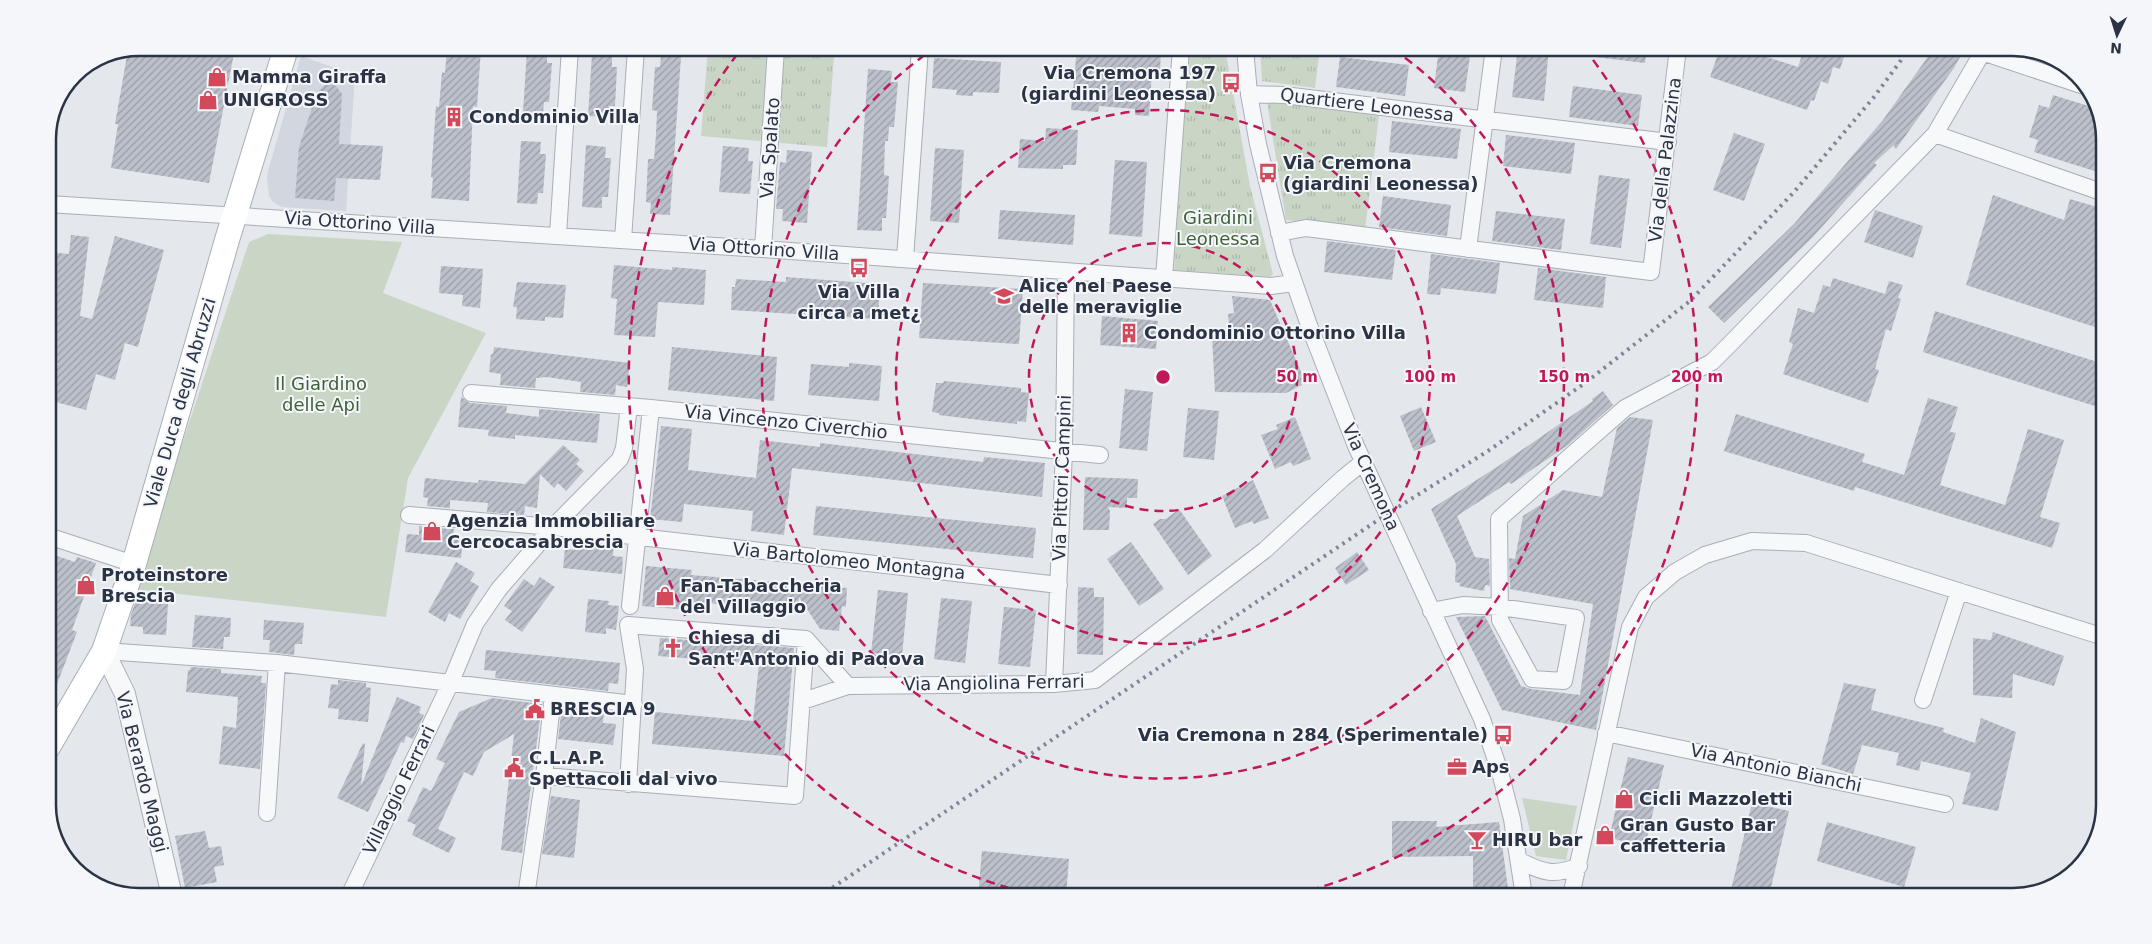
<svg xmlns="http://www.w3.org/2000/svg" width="2152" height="944" viewBox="0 0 2152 944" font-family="'DejaVu Sans',sans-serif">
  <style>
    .built { fill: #d2d6de }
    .green { fill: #c9d6c5 }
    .park { fill: url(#park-tufts) }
    .building { fill: url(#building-hatch) }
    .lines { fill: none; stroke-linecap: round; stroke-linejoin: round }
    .minor-casing { stroke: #a9aeb7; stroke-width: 18 }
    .tertiary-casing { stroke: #a9aeb7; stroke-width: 22 }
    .secondary-casing { stroke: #a9aeb7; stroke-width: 26 }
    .minor { stroke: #f7f8fa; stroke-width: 16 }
    .tertiary { stroke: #f7f8fa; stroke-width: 20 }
    .secondary { stroke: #fff; stroke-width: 24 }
    .rail { stroke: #7d8696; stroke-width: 4; stroke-dasharray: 2.5 5; stroke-linecap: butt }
    .ring { fill: none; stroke: #c2185b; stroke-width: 2.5; stroke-dasharray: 9 6 }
    .labels { text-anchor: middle; stroke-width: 4; stroke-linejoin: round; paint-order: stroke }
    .poi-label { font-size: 18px; font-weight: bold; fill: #2b3445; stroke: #f4f6f9; text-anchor: start }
    .street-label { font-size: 18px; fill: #2b3445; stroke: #f4f6f9 }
    .park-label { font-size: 18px; fill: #3f6138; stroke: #f4f6f9 }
    .rim { fill: none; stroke: #2b3445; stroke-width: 2.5 }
    .centre { fill: #c2185b; stroke: #f4f6f9; stroke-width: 2.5 }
    .ring-label { font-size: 15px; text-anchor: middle; font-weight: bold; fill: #c2185b; stroke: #f4f6f9; stroke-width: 4; stroke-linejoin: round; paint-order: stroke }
  </style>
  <defs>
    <pattern id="park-tufts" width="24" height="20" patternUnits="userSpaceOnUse" patternTransform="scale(1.25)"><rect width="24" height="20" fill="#c9d6c5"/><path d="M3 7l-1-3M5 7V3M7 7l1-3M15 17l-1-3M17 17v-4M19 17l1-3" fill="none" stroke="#adb8ab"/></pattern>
    <pattern id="building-hatch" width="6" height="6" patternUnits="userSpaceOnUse" patternTransform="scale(1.25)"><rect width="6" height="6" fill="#bbc0ca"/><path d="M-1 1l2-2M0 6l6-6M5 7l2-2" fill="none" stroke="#989da6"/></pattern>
  </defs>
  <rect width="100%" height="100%" fill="#e4e7ec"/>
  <path class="built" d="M301,56L355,75L346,211L282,207L273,202L269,196L267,178L268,171Z"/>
  <path class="green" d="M268,234L402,242L383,293L486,333L408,478L386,617L134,589L249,242Z
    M1522,798L1577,806L1566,860L1536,856Z
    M1541,889L1558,892L1562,896H1534L1535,892Z"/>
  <path class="park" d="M708,48L834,57L827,147L701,136Z
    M1188,48H1225L1250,186L1273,274L1270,277L1174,270Z
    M1260,48H1320L1315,88L1262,81Z
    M1267,102L1379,115L1365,230L1286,220Z"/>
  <path class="building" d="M139,48H235L209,183L111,168L118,124H115L128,50Z
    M447,48H481L477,107L473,106L469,201L431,198L433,178L431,177L436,106L439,107L442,72L445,73Z
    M1077,48H1161L1160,72L1152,71L1149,116L1135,115V109L1099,106L1098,112L1071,110Z
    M1439,48H1471L1465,92L1434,88Z
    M1518,48H1549L1544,101L1512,97Z
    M1596,48H1647L1645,63L1595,57Z
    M1720,48H1739L1798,67L1803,52L1809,55L1812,48H1847L1840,69L1833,67L1828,84L1821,81L1814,101L1811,100L1807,110L1710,77Z
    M1934,48H1965L1954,68L1896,149L1894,147L1895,144L1874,163L1877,165L1812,238L1724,323L1708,307L1794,224L1883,120Z
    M527,50L547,51V63H552L549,102H544L543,113L523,112Z
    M592,54L612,55V67H617L615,106H609L608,117L588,116Z
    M661,56L681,57L670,215L650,214L651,203L646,202L648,159H654L656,135L657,111L652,110L655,67H660Z
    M1340,57L1409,65L1405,96L1336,87Z
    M934,58L1001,62L999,93L973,92V96L956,95L957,90L932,88Z
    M868,69L892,71L891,82H898L894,127H889L888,141H885L884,175L889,176L886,218H882V231L857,230Z
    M330,84L336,86L342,94L339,144L383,146L380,180L336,178L334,201L295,198L299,147L317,92L325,85Z
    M1573,86L1642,95L1638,126L1569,117Z
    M2053,95L2095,108L2104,134V174L2034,152L2038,140L2029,137L2039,105L2049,108Z
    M1392,121L1461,129L1457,159L1389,152Z
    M1046,128L1078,130L1076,165H1063V169L1018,168L1020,139L1045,141Z
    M1734,133L1765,144L1744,201L1713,190Z
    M1506,135L1575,143L1571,174L1503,166Z
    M521,141L541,142L540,154H546L543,193H538L537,204L517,203Z
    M586,145L606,147L605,158H611L608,197H602V208L582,207Z
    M723,146L749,148L748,161H753L750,194L719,192Z
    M935,148L964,150L959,223L930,221Z
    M787,150L812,152L807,223L782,221L783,209H776L780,162L786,163Z
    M1115,160L1147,162L1142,237L1109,234Z
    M1599,175L1630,179L1621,248L1590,244Z
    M1993,195L2064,220L2070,199L2104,209V330L1966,285Z
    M1383,196L1451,205L1447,236L1379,227Z
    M1000,210L1075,215L1073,245L998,239Z
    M1875,210L1923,226L1913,258L1864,242Z
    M1496,211L1565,219L1561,250L1492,241Z
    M71,235L89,237L80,316L92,319L115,236L164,250L138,347L125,343L115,380L96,374L86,410L48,400L58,363L48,361V332L56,300L48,299V252L69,254Z
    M1327,241L1396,250L1392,280L1324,272Z
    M1431,254L1500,263L1496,294L1441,288L1440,295L1427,294Z
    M614,265L672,270V267L706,270L704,305L658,302L655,337L614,335L617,299L611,298Z
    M441,266L483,269L480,308L462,306L463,295L439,293Z
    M1538,268L1606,277L1603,308L1534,300Z
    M786,277L880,284L878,319L731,310L732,287H735L736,279L786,282Z
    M1833,278L1885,294L1889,281L1903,285L1898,298L1901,299L1891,331L1886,329L1875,369L1879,370L1868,403L1783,374L1793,344L1789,342L1798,308L1814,313L1823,285L1830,287Z
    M517,282L566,285L563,318L545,317V321L516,319L517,307H513Z
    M923,283L1023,289L1019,344L919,338Z
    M1232,296L1270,300L1305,381L1301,383L1302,385L1286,393L1215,392L1212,337L1230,336L1228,314L1234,313Z
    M1935,311L2104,364V376L2095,406L1923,352Z
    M1102,316L1158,321L1156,349L1100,345Z
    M494,347L630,363L627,387L616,385L615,395L580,392L581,382L547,377L536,378L535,388L500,385L501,374L489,372L491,354H493Z
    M672,347L777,357L774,401L668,390Z
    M849,363L882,366L879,401L808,395L811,364L849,367Z
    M944,381L1021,388V392L1029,393L1026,422L1017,421V424L988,421L939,415V413L932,412L936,383H943Z
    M1125,389L1153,392L1147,451L1119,448Z
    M1603,391L1613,405L1568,445L1511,484L1509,482L1457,516L1475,557L1489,559L1490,586L1485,585L1484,591L1459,586L1460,583L1455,582L1456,564L1431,509L1497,467L1593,401L1592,399Z
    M461,397L470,403L507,406L506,413L539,417V409L600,414L597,443L515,435V439L488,436L489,430L458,427Z
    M1928,398L1958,407L1950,432L1956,433L1940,485L2005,505L2028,429L2064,440L2040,517L2060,523L2052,548L1855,487L1854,491L1724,451L1736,414L1865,454L1862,462L1904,475Z
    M1421,407L1436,442L1414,451L1400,416Z
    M1188,408L1219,411L1214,460L1183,457Z
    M1295,417L1311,459L1293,466L1291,462L1275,469L1261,435L1278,429L1276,425Z
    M1630,417L1653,420L1596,730L1502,710L1456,617L1485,616L1521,686L1531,689L1580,695L1593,604L1510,589L1509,558L1515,559L1523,516L1563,490L1602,497L1617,428Z
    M661,426L692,429L688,470L756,478L760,440L820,447V443L983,462L984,457L1045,463L1042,497L792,468L784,535L751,531L753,511L684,504L682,522L650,519Z
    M563,445L580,460L576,464L584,471L566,491L558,483L554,488L540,474L537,508L525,506L524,515L487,512L488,503L450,500V508L427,506L428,498L423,497L425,478L478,483L479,480L525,484Z
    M1085,477L1138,479L1137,498H1127V508L1108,507L1110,511L1109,530H1083Z
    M1253,480L1269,518L1254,524L1252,521L1235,528L1222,496Z
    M816,506L1036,528L1033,558L813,535Z
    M1179,509L1212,556L1188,575L1153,524L1160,519H1166Z
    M419,526L454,529L453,539L463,540L461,558L405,552L407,534L419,535Z
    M578,541L614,545L613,556L623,557L622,574L563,568L565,549L577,550Z
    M1131,542L1164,589L1139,606L1107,559Z
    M1357,552L1369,570L1346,585L1335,568Z
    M48,553L75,562L77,557L96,563L72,630L77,632L49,705Z
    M456,562L475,573L470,581L479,586L460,619L449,613L445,622L428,612Z
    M646,566L692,570L691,575L847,588L846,607L842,606L839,631L820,629L799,597L798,609L689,602L688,610L642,606Z
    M540,577L555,587L522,632L505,620L512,611L504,606L524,579L534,586Z
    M1078,587L1094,588V597H1104L1103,655L1077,654Z
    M878,590L908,593L902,656L871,653Z
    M941,598L972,601L965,663L934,659Z
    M588,599L609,601L608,605L619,606L616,630L606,628V634L585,632Z
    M136,601L168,604L166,635L143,634V627L130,626L131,614Z
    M1004,607L1036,610L1030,667L998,664Z
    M195,615L231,618L230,637H224L223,649L192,647Z
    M264,620L304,623L302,644H295L294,655L269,652L270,640H263Z
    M1993,632L2064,656L2054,686L2013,674L2012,698L1973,695V638L1991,640Z
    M660,638L794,648L784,756L652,744L655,712L753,721L759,664L658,656Z
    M486,650L620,663L618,684L609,683L608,691L495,678L496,671L484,670Z
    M191,667L221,669V673L262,676L261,683H266L260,769L219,764L223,726L236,728L238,697L186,692L188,670H190Z
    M338,680L366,683V687L371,688L368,722L338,719L339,709L328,708L331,684L338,685Z
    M1844,683L1876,689L1871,710L1944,728L1943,732L1975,743L1981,718L2016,732L1998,811L1962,804L1971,773L1921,761L1919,771L1896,765L1899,753L1862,745L1853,774L1821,764Z
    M397,697L421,707L419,713L424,715L413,739L406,736L404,743L401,742L368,812L337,798L363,743L365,744L361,786Z
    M492,698L542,704L522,853L501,850L514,734L484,752L473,776L464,772L438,829L456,838L449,853L412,835L416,825L407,821L423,787L431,791L445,763L436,759L459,712Z
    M562,706L604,711L603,723L616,724L613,745L558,739Z
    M1628,757L1664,765L1645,846L1609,838Z
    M551,796L580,800L574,858L542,854Z
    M1752,803L1789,811L1769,896H1741L1730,894Z
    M1392,821H1437L1436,827L1499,822L1509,896H1473V856L1392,857Z
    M1827,822L1916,847L1904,887L1817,861Z
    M205,831L209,848L221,846L224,865L214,867L217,882L185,888L175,836Z
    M982,851L1069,859L1066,896H978Z"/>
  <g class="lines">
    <defs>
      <path id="minor" d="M1245,48L1249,94L1258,144L1285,256L1310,328L1356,446L1482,719L1500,772L1512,819L1524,896
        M1982,52L2087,87
        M1249,94L1284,95L1668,142
        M1935,134L2104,193
        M48,204L763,249L1271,286L1294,283
        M1279,233L1306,228L1651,272L1678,48
        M558,235L570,48
        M623,240L636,48
        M763,249L776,48
        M1468,249L1494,48
        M905,259L920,48
        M1164,278L1181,48
        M471,393L651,408L1100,455
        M409,515L553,527L1059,585
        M48,536L134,564
        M630,606L651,408
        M1431,611L1463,605L1500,607L1576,618L1564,681L1532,679L1500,620L1499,519L1625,408L1712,362L1730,344L1935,134L1985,48
        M104,651L277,663L634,704
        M1054,684L1064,451L1066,271
        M1923,700L1959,591
        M803,701L848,686L1054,684L1095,680L1265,550L1342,479L1363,462
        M1606,733L1945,804
        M544,776L795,796L806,639
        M628,784L635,669L628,625L806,639L848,686
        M267,813L277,663
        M1520,861C1544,873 1554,876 1579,866
        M349,896L450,684L475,624L499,589L553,527L620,459L624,448L629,406
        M526,896L544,776L553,695
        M1571,896L1630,627L1646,597L1675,572L1705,555L1752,541L1806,543L2104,637"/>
      <path id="tertiary" d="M104,651L125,694L172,896"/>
      <path id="secondary" d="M48,747L104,651L134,564L227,240L286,48"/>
    </defs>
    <use href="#minor" class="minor-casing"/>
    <use href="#tertiary" class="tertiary-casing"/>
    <use href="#secondary" class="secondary-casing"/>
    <use href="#minor" class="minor"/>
    <use href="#tertiary" class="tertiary"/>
    <use href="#secondary" class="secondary"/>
    <path class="rail" d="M820,896L1387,514L1488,451L1585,383L1690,301L1794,192L1874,97L1910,48"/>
  </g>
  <g class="ring">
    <circle cx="1163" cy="377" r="134"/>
    <circle cx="1163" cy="377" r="267"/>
    <path d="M1393 49A401 401 0 1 1 933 49"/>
    <path d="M1038 896A534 534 0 0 1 742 48M1584 48A534 534 0 0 1 1288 896"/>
  </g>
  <defs>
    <symbol id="shop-bare" viewBox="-9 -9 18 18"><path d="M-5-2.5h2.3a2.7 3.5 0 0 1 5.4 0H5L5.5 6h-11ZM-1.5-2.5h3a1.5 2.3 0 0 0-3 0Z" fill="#d1495b" stroke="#f4f6f9" stroke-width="2.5" paint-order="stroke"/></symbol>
    <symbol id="bus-bare" viewBox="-9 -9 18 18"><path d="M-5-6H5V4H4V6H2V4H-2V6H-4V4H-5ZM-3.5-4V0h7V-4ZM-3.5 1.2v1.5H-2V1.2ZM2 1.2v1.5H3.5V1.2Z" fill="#d1495b" stroke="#f4f6f9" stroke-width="2.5" paint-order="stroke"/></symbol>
    <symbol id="building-bare" viewBox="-9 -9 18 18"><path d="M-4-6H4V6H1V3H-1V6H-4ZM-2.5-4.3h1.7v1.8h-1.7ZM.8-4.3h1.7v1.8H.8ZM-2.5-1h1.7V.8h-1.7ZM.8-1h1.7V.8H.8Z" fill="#d1495b" stroke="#f4f6f9" stroke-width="2.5" paint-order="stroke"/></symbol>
    <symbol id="school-bare" viewBox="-9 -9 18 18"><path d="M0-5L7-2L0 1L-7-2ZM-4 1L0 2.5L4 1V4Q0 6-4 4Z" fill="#d1495b" stroke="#f4f6f9" stroke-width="2.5" paint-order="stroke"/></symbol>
    <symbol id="church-bare" viewBox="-9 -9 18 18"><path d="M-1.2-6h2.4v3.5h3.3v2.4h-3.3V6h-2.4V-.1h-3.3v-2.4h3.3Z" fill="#d1495b" stroke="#f4f6f9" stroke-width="2.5" paint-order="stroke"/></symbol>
    <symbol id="civic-bare" viewBox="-9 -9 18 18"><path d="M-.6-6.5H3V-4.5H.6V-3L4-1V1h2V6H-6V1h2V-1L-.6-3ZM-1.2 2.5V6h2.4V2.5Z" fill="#d1495b" stroke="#f4f6f9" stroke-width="2.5" paint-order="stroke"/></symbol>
    <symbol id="office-bare" viewBox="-9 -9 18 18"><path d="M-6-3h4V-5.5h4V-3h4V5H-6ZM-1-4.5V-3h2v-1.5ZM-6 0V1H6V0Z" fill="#d1495b" stroke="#f4f6f9" stroke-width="2.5" paint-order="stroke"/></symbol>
    <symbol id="bar-bare" viewBox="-9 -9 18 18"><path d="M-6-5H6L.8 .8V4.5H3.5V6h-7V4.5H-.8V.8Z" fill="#d1495b" stroke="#f4f6f9" stroke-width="2.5" paint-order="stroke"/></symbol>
  </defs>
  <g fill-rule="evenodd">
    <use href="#shop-bare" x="203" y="63" width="28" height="28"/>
    <use href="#bus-bare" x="1217" y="69" width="28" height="28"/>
    <use href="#shop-bare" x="194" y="86" width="28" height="28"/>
    <use href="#building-bare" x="440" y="103" width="28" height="28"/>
    <use href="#bus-bare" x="1254" y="159" width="28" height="28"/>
    <use href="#bus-bare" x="845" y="254" width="28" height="28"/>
    <use href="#school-bare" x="990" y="282" width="28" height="28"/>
    <use href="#building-bare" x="1115" y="319" width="28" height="28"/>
    <use href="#shop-bare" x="418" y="517" width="28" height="28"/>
    <use href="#shop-bare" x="72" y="571" width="28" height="28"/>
    <use href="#shop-bare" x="651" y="582" width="28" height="28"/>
    <use href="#church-bare" x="659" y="634" width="28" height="28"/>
    <use href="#civic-bare" x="521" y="695" width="28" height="28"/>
    <use href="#bus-bare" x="1489" y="721" width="28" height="28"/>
    <use href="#office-bare" x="1443" y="753" width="28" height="28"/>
    <use href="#civic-bare" x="500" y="754" width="28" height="28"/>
    <use href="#shop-bare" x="1610" y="785" width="28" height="28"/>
    <use href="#shop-bare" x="1591" y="821" width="28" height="28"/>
    <use href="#bar-bare" x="1463" y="826" width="28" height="28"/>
  </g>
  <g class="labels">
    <g class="poi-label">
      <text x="1216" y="79" text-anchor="end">Via Cremona 197<tspan x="1216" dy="21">(giardini Leonessa)</tspan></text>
      <text x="232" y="83">Mamma Giraffa</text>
      <text x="223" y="106">UNIGROSS</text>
      <text x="469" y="123">Condominio Villa</text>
      <text x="1283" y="169">Via Cremona<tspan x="1283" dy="21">(giardini Leonessa)</tspan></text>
      <text x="1019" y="292">Alice nel Paese<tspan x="1019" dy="21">delle meraviglie</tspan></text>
      <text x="859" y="298" text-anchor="middle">Via Villa<tspan x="859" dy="21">circa a met¿</tspan></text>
      <text x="1144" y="339">Condominio Ottorino Villa</text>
      <text x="447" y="527">Agenzia Immobiliare<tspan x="447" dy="21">Cercocasabrescia</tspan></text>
      <text x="101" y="581">Proteinstore<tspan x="101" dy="21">Brescia</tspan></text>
      <text x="680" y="592">Fan-Tabaccheria<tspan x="680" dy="21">del Villaggio</tspan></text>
      <text x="688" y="644">Chiesa di<tspan x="688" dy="21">Sant'Antonio di Padova</tspan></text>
      <text x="550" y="715">BRESCIA 9</text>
      <text x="1488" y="741" text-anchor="end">Via Cremona n 284 (Sperimentale)</text>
      <text x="529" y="764">C.L.A.P.<tspan x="529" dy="21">Spettacoli dal vivo</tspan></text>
      <text x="1472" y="773">Aps</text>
      <text x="1639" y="805">Cicli Mazzoletti</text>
      <text x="1620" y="831">Gran Gusto Bar<tspan x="1620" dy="21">caffetteria</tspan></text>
      <text x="1492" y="846">HIRU bar</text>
    </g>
    <g class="street-label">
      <text transform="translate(1367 105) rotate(7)" y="6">Quartiere Leonessa</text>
      <text transform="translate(770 148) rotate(-86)" y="6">Via Spalato</text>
      <text transform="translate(1665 160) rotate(-83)" y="6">Via della Palazzina</text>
      <text transform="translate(360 223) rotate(4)" y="6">Via Ottorino Villa</text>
      <text transform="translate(764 249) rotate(4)" y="6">Via Ottorino Villa</text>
      <text transform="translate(180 403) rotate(-74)" y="6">Viale Duca degli Abruzzi</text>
      <text transform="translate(786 422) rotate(6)" y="6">Via Vincenzo Civerchio</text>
      <text transform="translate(1371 477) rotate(66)" y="6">Via Cremona</text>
      <text transform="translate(1062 478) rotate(-88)" y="6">Via Pittori Campini</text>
      <text transform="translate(849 561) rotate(6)" y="6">Via Bartolomeo Montagna</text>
      <text transform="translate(994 683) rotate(-1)" y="6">Via Angiolina Ferrari</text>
      <text transform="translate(1776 768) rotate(12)" y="6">Via Antonio Bianchi</text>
      <text transform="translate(142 772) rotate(76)" y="6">Via Berardo Maggi</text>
      <text transform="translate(399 790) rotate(-64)" y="6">Villaggio Ferrari</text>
    </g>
    <g class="park-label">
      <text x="1218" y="224">Giardini<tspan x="1218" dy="21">Leonessa</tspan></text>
      <text x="321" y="390">Il Giardino<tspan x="321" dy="21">delle Api</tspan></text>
    </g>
  </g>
  <path d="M0 0H2152V944H0ZM139 56H2013A83 83 0 0 1 2096 139V805A83 83 0 0 1 2013 888H139A83 83 0 0 1 56 805V139A83 83 0 0 1 139 56Z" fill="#f4f6f9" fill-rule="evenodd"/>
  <path class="rim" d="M139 56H2013A83 83 0 0 1 2096 139V805A83 83 0 0 1 2013 888H139A83 83 0 0 1 56 805V139A83 83 0 0 1 139 56Z"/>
  <circle cx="1163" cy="377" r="8" class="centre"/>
  <g class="ring-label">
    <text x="1297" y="382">50 m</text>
    <text x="1430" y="382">100 m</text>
    <text x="1564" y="382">150 m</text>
    <text x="1697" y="382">200 m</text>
  </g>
  <g transform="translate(2117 35) rotate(184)" stroke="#f4f6f9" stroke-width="4" paint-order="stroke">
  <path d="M0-4L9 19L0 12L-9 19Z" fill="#2b3445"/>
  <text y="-8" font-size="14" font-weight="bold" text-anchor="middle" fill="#2b3445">N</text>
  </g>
</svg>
